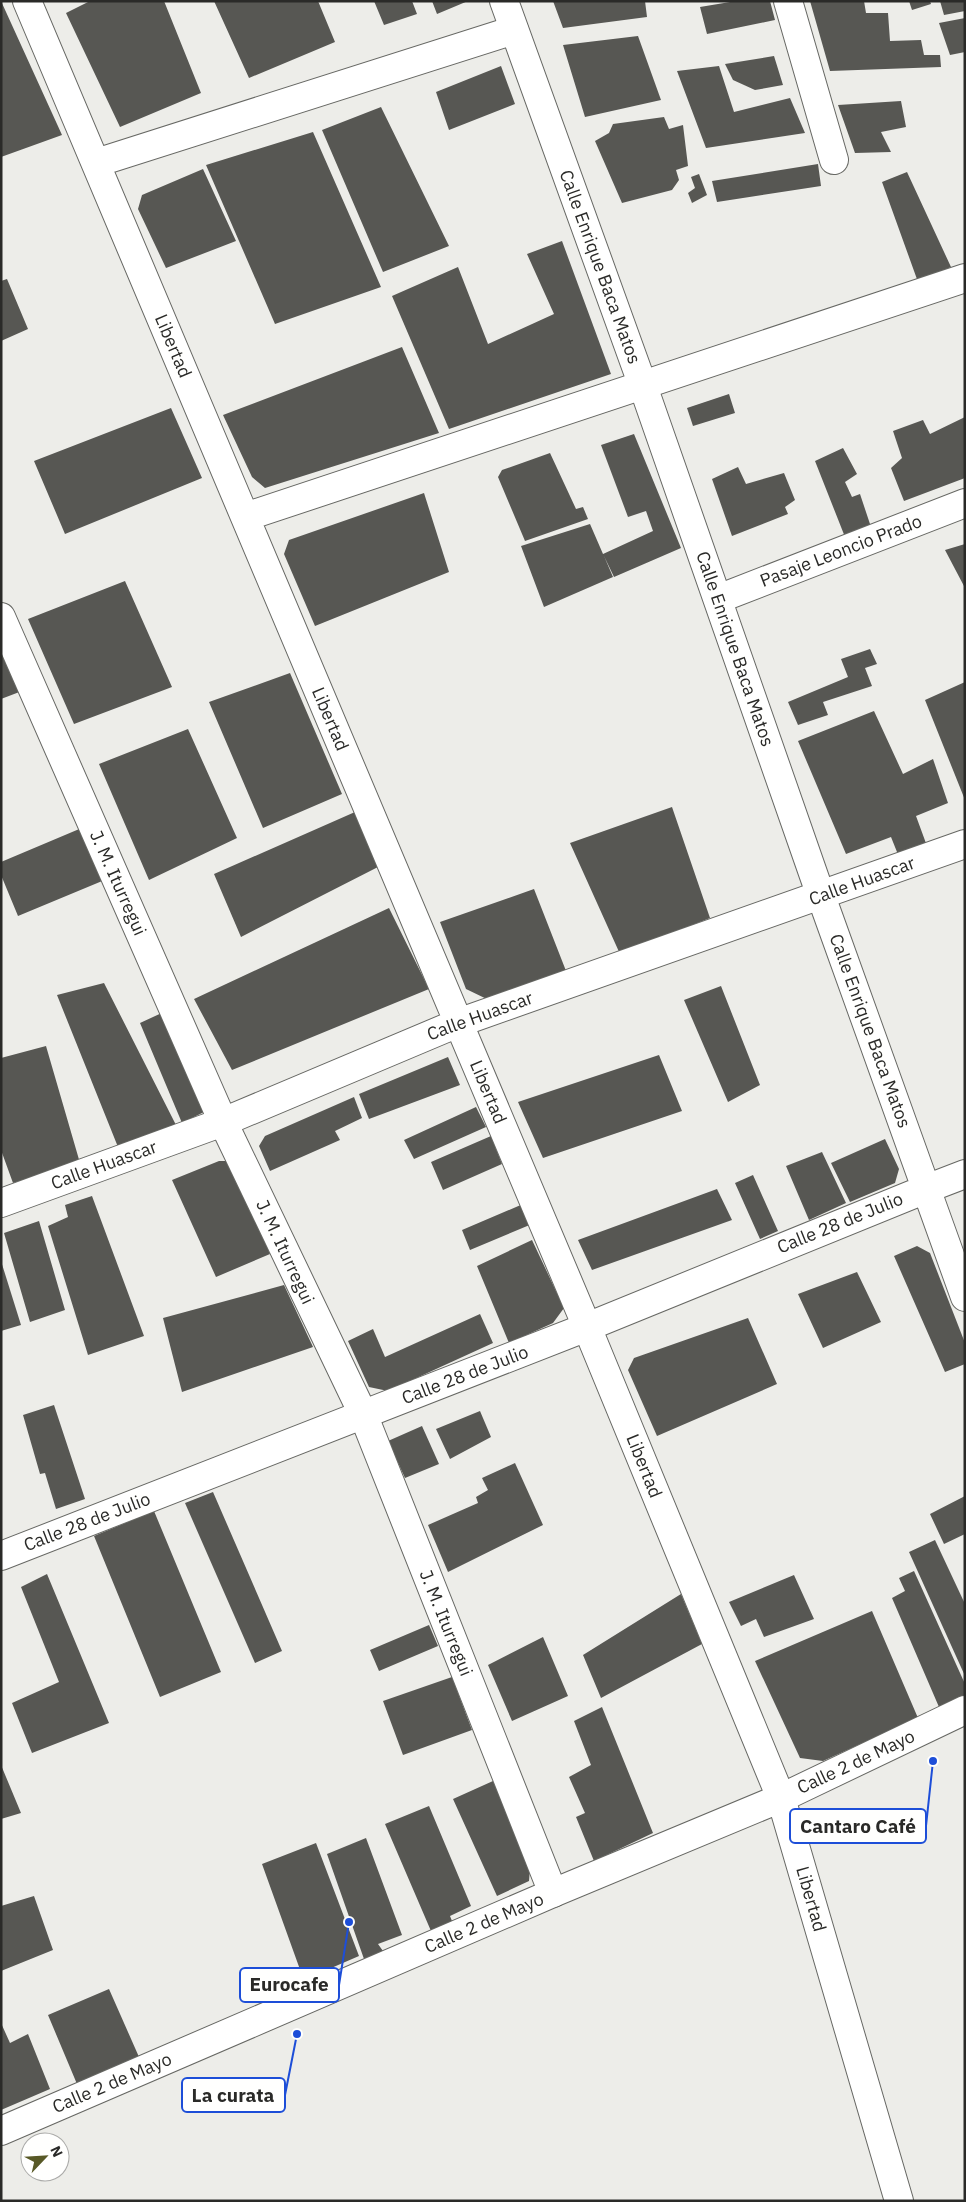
<svg xmlns="http://www.w3.org/2000/svg" width="966" height="2202" viewBox="0 0 966 2202" font-family="'IBM Plex Sans',sans-serif">
  <style>
    .building { fill: #575753 }
    .lines { fill: none; stroke-linecap: round; stroke-linejoin: round }
    .street-casing { stroke: #676864; stroke-width: 30 }
    .secondary-casing { stroke: #676864; stroke-width: 30 }
    .street { stroke: #fff; stroke-width: 28 }
    .secondary { stroke: #fff; stroke-width: 28 }
    .labels { text-anchor: middle; stroke-width: 5; stroke-linejoin: round; paint-order: stroke }
    .street-label { font-size: 18px; fill: #2a2a28; stroke: #fffffe }
    .leader { fill: none; stroke: #1d4ed8; stroke-width: 2 }
    .callout-dot { fill: #1d4ed8; stroke: #fffffe; stroke-width: 2 }
    .callout { fill: #fffffe; stroke: #1d4ed8; stroke-width: 2 }
    .callout-label { font-size: 19px; text-anchor: middle; font-weight: bold; fill: #2a2a28 }
  </style>
  <rect width="100%" height="100%" fill="#edede9"/>
  <path class="building" d="M1,1L62,135L1,157Z
    M90,1H164L201,93L120,127L66,13Z
    M214,1H318L335,42L249,78Z
    M374,1H412L417,14L384,25Z
    M432,1H468L437,14Z
    M553,1H645L647,17L563,28Z
    M736,1H770L775,20L707,34L700,7Z
    M810,1H864L866,13H888L890,41L921,40L924,55H940L941,67L830,71Z
    M909,1H930L931,4L912,10Z
    M940,1H965V11L944,15Z
    M965,18V52L950,55L939,23Z
    M638,36L661,100L585,117L563,45Z
    M774,56L783,85L755,90L733,80L725,64Z
    M501,66L515,104L449,130L436,92Z
    M719,66L734,112L790,98L805,133L706,148L677,71Z
    M901,101L906,127L881,132L891,152L855,153L838,105Z
    M381,107L449,246L383,272L322,130Z
    M664,117L669,129L683,125L688,166L676,170L679,180L672,190L622,203L595,141L609,133L613,124Z
    M313,132L381,287L275,324L206,165Z
    M818,164L821,186L717,202L712,181Z
    M203,169L236,241L166,268L138,209L142,195Z
    M907,172L951,267L918,282L882,182Z
    M699,174L707,195L692,203L688,193L695,188L691,177Z
    M562,241L611,374L449,429L392,296L458,267L488,344L554,314L527,254Z
    M7,279L28,329L1,341V281Z
    M402,347L439,433L265,488L252,477L223,415Z
    M729,394L735,413L693,426L687,408Z
    M171,408L202,478L65,534L34,461Z
    M965,417V478L904,501L891,468L902,458L893,431L923,420L930,434Z
    M634,434L681,548L614,577L604,556L613,577L544,607L521,546L590,524L603,554L653,531L646,511L628,517L601,445Z
    M843,448L857,474L845,482L852,497L860,494L871,527L845,537L815,461Z
    M550,453L576,509L583,507L588,519L525,541L498,477L502,470Z
    M738,467L746,484L784,473L795,500L785,507L788,514L732,536L712,479Z
    M424,493L449,572L315,626L284,554L289,540Z
    M965,544V588L945,550Z
    M125,581L172,687L74,724L28,619Z
    M1,646L22,691L1,699Z
    M870,649L877,664L865,668L872,686L823,702L828,715L798,725L788,702L848,677L841,659Z
    M290,673L342,794L263,828L209,702Z
    M965,682V800L925,700Z
    M874,711L903,774L933,759L948,803L916,816L927,846L899,857L891,837L846,854L798,741Z
    M188,729L237,838L149,880L99,764Z
    M672,807L710,918L620,954L570,843Z
    M355,812L378,867L241,937L214,874Z
    M84,827L107,879L18,916L1,875V862Z
    M534,889L568,976L493,1002L466,989L440,922Z
    M389,908L429,989L232,1070L194,999Z
    M104,983L176,1125L120,1152L57,995Z
    M721,986L760,1085L728,1102L684,1000Z
    M166,1011L212,1108L182,1123L140,1023Z
    M46,1046L80,1163L13,1183L1,1150V1058Z
    M659,1055L682,1111L543,1158L518,1102Z
    M448,1057L460,1085L369,1119L359,1094Z
    M354,1097L362,1118L335,1131L340,1140L270,1171L259,1146L265,1136Z
    M476,1107L486,1127L414,1159L404,1140Z
    M491,1136L502,1164L443,1190L431,1162Z
    M885,1139L899,1169L895,1183L850,1202L831,1163Z
    M822,1152L846,1203L809,1220L786,1166Z
    M219,1161H231L270,1254L216,1277L172,1180Z
    M753,1175L778,1231L760,1239L735,1183Z
    M717,1189L732,1220L592,1270L578,1240Z
    M92,1196L144,1336L88,1355L48,1226L68,1217L65,1205Z
    M523,1204L532,1224L470,1250L462,1230Z
    M39,1221L65,1310L30,1322L4,1233Z
    M532,1240L564,1308L553,1323L509,1343L477,1266Z
    M917,1246L930,1253L965,1343V1364L945,1372L894,1256Z
    M1,1261L21,1325L1,1331Z
    M857,1272L881,1322L823,1348L798,1294Z
    M284,1285L313,1347L182,1392L163,1318Z
    M480,1314L493,1343L388,1391L369,1387L348,1341L373,1329L385,1357Z
    M748,1318L777,1384L657,1436L628,1370L634,1358Z
    M54,1405L85,1499L56,1509L45,1473L40,1474L23,1415Z
    M480,1411L491,1437L450,1459L436,1429Z
    M422,1426L439,1464L405,1478L388,1441Z
    M515,1463L543,1525L448,1572L428,1525L478,1503L476,1497L488,1490L482,1478Z
    M213,1492L282,1651L255,1663L185,1503Z
    M965,1496V1534L944,1544L930,1514Z
    M154,1511L221,1672L160,1697L94,1536Z
    M935,1540L965,1604V1676L909,1552Z
    M914,1571L965,1684V1705L942,1714L892,1598L905,1591L899,1578Z
    M47,1574L109,1723L32,1753L12,1703L59,1682L21,1587Z
    M794,1575L814,1619L764,1637L756,1619L741,1626L729,1602Z
    M681,1594L702,1644L601,1698L583,1655Z
    M872,1611L918,1718L823,1761L800,1758L755,1661Z
    M429,1625L438,1646L379,1671L370,1650Z
    M543,1637L568,1696L512,1721L488,1665Z
    M452,1677L472,1730L403,1755L383,1701Z
    M602,1707L653,1833L594,1861L576,1817L585,1813L569,1777L591,1765L574,1721Z
    M1,1765L21,1813L1,1819Z
    M493,1781L530,1868L529,1881L497,1896L453,1799Z
    M429,1806L471,1906L450,1916L452,1921L431,1931L385,1824Z
    M366,1838L402,1935L378,1944L383,1951L364,1959L327,1854Z
    M316,1843L359,1956L322,1972L326,1980L307,1989L262,1864Z
    M34,1896L53,1950L1,1971V1906Z
    M109,1989L139,2057L77,2084L48,2015Z
    M1,2023L10,2043L28,2034L50,2089L1,2110Z"/>
  <g class="lines">
    <defs>
      <path id="street" d="M27,1L587,1327L781,1798L899,2201
        M788,1L834,160
        M96,163L514,30
        M245,517L965,278
        M718,599L965,503
        M1,617L223,1122L363,1414L553,1893
        M926,1189L965,1174
        M1,1203L223,1122L458,1023L965,844"/>
      <path id="secondary" d="M504,1L643,386L821,896L965,1297
        M1,1556L587,1327L926,1189
        M1,2131L553,1893L781,1798L965,1710"/>
    </defs>
    <use href="#street" class="street-casing"/>
    <use href="#secondary" class="secondary-casing"/>
    <use href="#street" class="street"/>
    <use href="#secondary" class="secondary"/>
  </g>
  <g class="labels">
    <g class="street-label">
      <text transform="translate(600 267) rotate(70)" y="6">Calle Enrique Baca Matos</text>
      <text transform="translate(173 346) rotate(67)" y="6">Libertad</text>
      <text transform="translate(841 551) rotate(-21)" y="6">Pasaje Leoncio Prado</text>
      <text transform="translate(735 649) rotate(71)" y="6">Calle Enrique Baca Matos</text>
      <text transform="translate(330 719) rotate(67)" y="6">Libertad</text>
      <text transform="translate(862 881) rotate(-20)" y="6">Calle Huascar</text>
      <text transform="translate(118 883) rotate(66)" y="6">J. M. Iturregui</text>
      <text transform="translate(480 1016) rotate(-20)" y="6">Calle Huascar</text>
      <text transform="translate(870 1031) rotate(70)" y="6">Calle Enrique Baca Matos</text>
      <text transform="translate(488 1092) rotate(67)" y="6">Libertad</text>
      <text transform="translate(104 1165) rotate(-20)" y="6">Calle Huascar</text>
      <text transform="translate(840 1223) rotate(-22)" y="6">Calle 28 de Julio</text>
      <text transform="translate(285 1252) rotate(65)" y="6">J. M. Iturregui</text>
      <text transform="translate(465 1375) rotate(-21)" y="6">Calle 28 de Julio</text>
      <text transform="translate(644 1466) rotate(68)" y="6">Libertad</text>
      <text transform="translate(87 1522) rotate(-21)" y="6">Calle 28 de Julio</text>
      <text transform="translate(446 1623) rotate(68)" y="6">J. M. Iturregui</text>
      <text transform="translate(856 1762) rotate(-25)" y="6">Calle 2 de Mayo</text>
      <text transform="translate(811 1899) rotate(74)" y="6">Libertad</text>
      <text transform="translate(484 1923) rotate(-23)" y="6">Calle 2 de Mayo</text>
      <text transform="translate(112 2083) rotate(-23)" y="6">Calle 2 de Mayo</text>
    </g>
  </g>
  <path class="leader" d="M933 1761L926 1826M349 1922L339 1985M297 2034L285 2095"/>
  <g class="callout-dot">
    <circle cx="933" cy="1761" r="5"/>
    <circle cx="349" cy="1922" r="5"/>
    <circle cx="297" cy="2034" r="5"/>
  </g>
  <g class="callout">
    <rect x="790" y="1809" width="136" height="34" rx="5"/>
    <rect x="240" y="1968" width="99" height="34" rx="5"/>
    <rect x="182" y="2078" width="103" height="34" rx="5"/>
  </g>
  <g class="callout-label">
    <text x="858" y="1833">Cantaro Café</text>
    <text x="289" y="1991">Eurocafe</text>
    <text x="233" y="2102">La curata</text>
  </g>
  <rect width="966" height="2202" fill="none" stroke="#2a2a28" stroke-width="5"/>
  <g transform="translate(45 2157) rotate(65)"><circle r="24" fill="#fffffe" stroke="#aaaaa8"/>
  <path d="M0-4L9 19L0 12L-9 19Z" fill="#585926"/>
  <text y="-8" font-size="14" font-weight="bold" text-anchor="middle" fill="#2a2a28">N</text>
  </g>
</svg>
